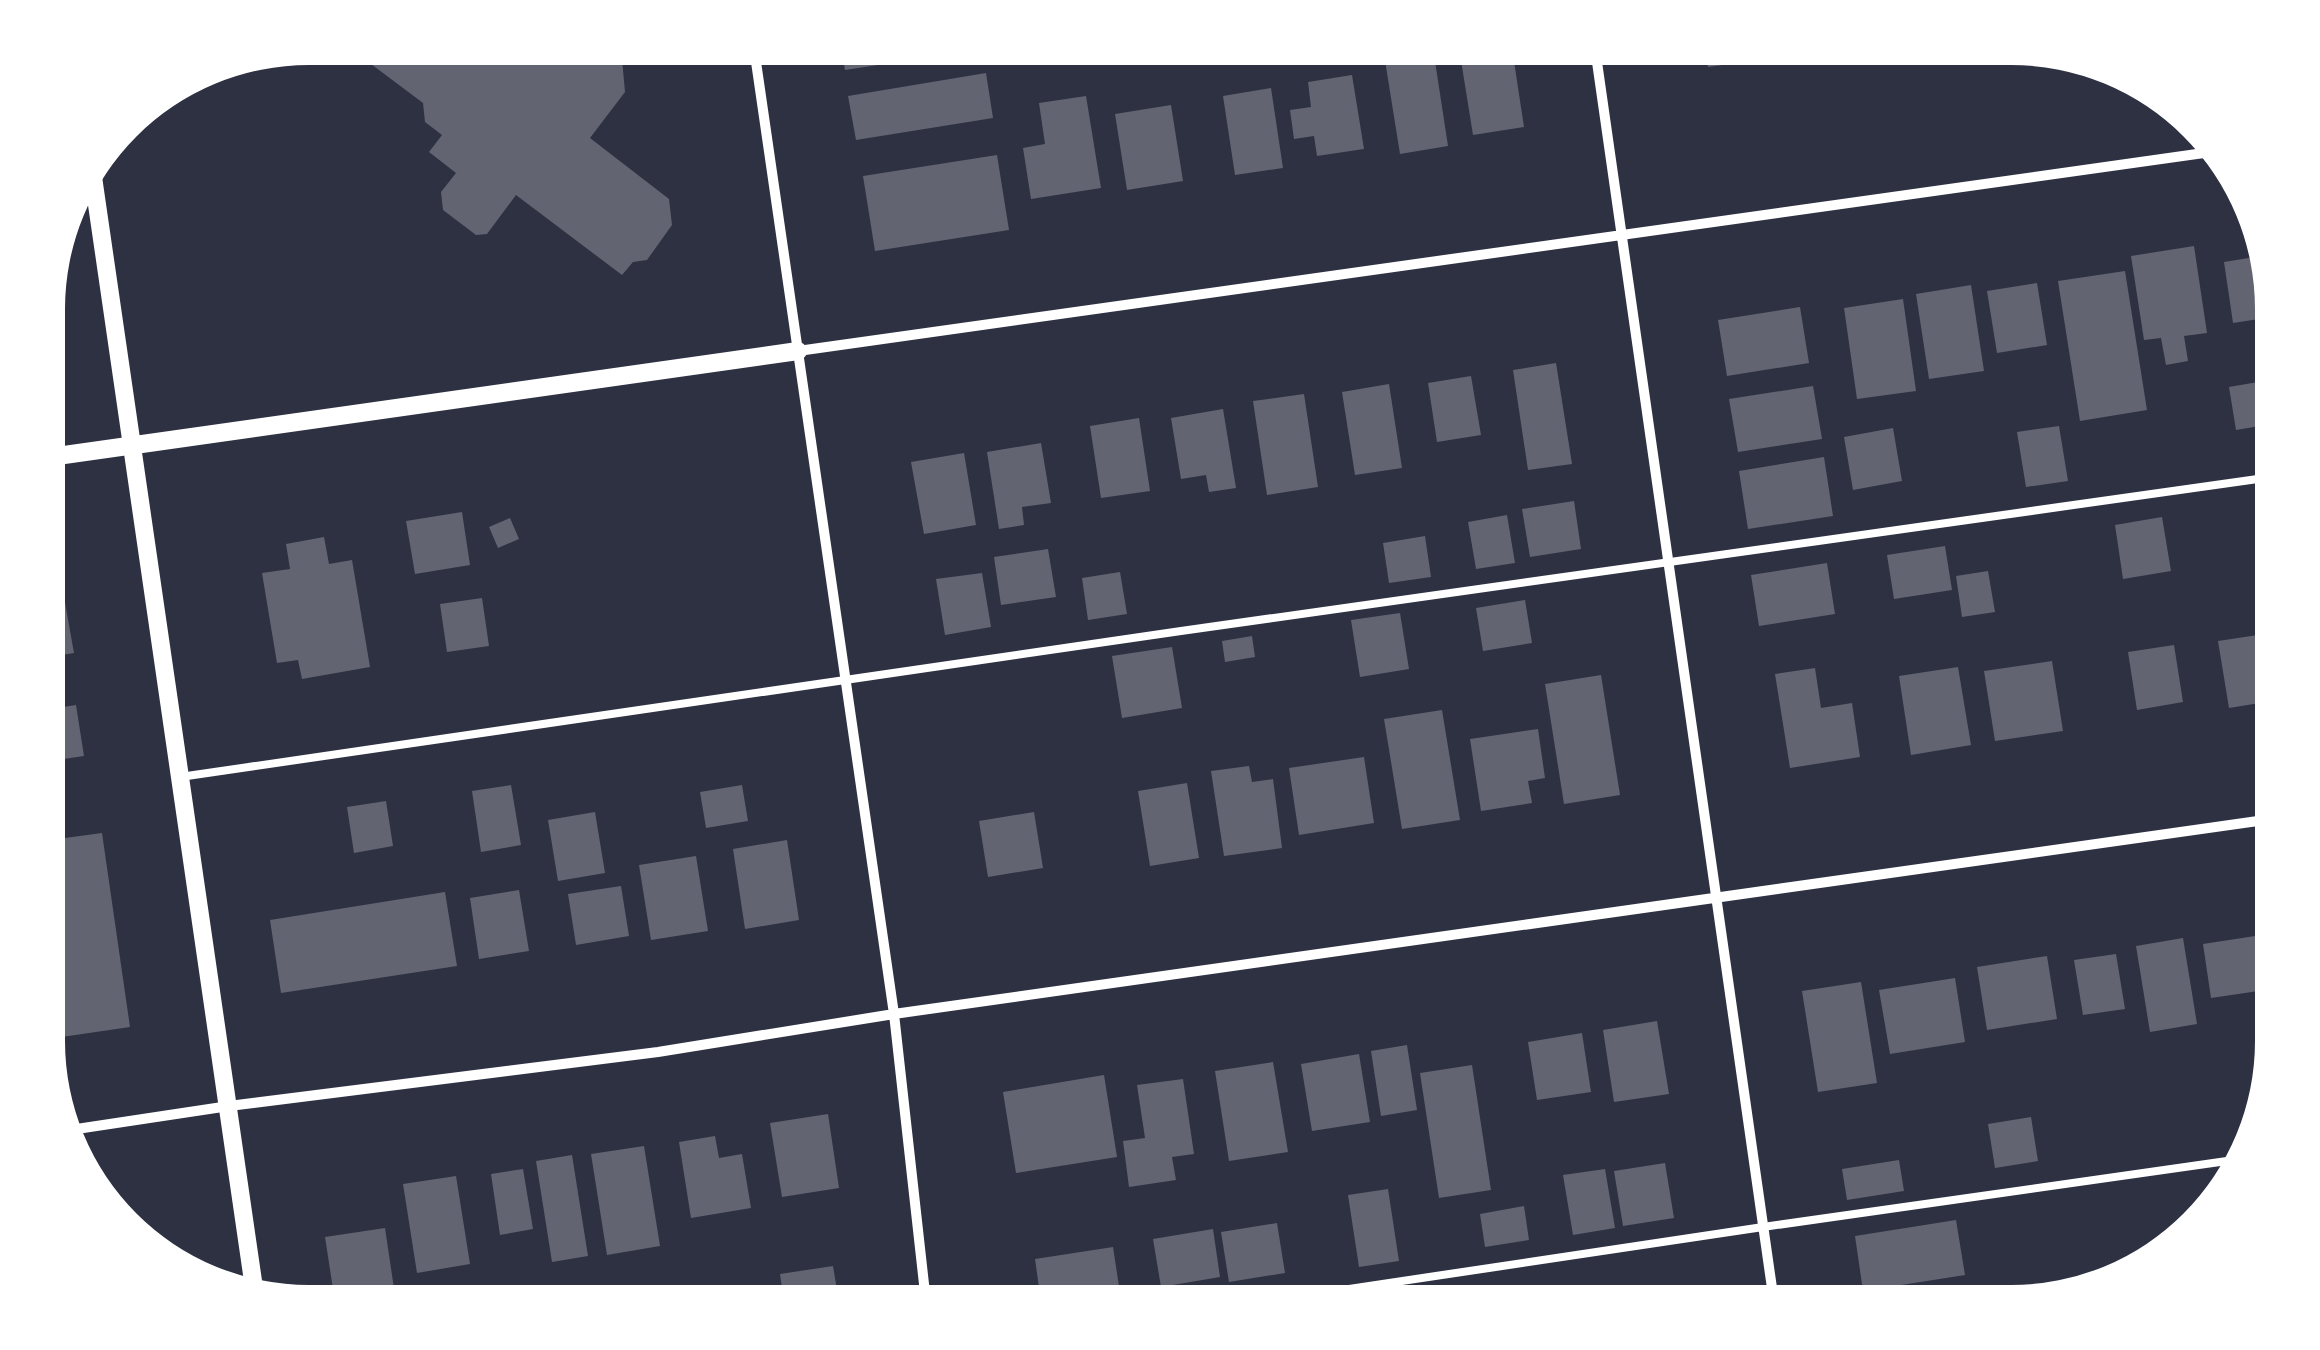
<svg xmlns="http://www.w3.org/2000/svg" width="2320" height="1350" viewBox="0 0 2320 1350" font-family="Cabin,sans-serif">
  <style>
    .building { fill: #626471 }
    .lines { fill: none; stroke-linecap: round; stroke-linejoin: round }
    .service { stroke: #fff; stroke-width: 8 }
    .minor { stroke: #fff; stroke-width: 10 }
    .tertiary { stroke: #fff; stroke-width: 18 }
  </style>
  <rect width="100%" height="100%" fill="#2d3142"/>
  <path class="building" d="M338,48H621L625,92L590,138L669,199L672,225L647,260L633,262L622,275L516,195L487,234L476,235L443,210L441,192L456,173L429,152L442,135L425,122L423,103L367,61L340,64Z
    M841,48H949L950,54L845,70Z
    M1383,48H1433L1448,146L1400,154Z
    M1459,48H1512L1524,127L1473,135Z
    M1705,48H1828V50L1708,67Z
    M986,73L993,118L856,140L848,96Z
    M1352,75L1364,149L1317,156L1314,136L1294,139L1290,110L1311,107L1308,82Z
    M1271,88L1283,168L1235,175L1223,96Z
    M1086,96L1101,188L1031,199L1023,148L1045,144L1039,103Z
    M1171,105L1183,181L1127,190L1115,114Z
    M997,155L1009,230L875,251L863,176Z
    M2194,246L2207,333L2184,336L2188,361L2166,365L2161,338L2144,340L2131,256Z
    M2261,256L2272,291V317L2233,323L2224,262Z
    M2125,271L2147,410L2080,421L2058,281Z
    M2037,283L2047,345L1997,353L1987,291Z
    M1971,285L1984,371L1929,379L1916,294Z
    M1903,299L1916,391L1857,399L1844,308Z
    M1800,307L1809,363L1727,376L1718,320Z
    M1556,363L1572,464L1528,470L1513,370Z
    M1471,376L1481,435L1437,442L1428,383Z
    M2258,382L2263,411L2272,410V424L2236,430L2229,387Z
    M1389,384L1402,468L1355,475L1342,392Z
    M1813,386L1822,439L1738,452L1729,399Z
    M1304,394L1318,487L1267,495L1253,401Z
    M1223,409L1236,488L1209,492L1206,475L1181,479L1171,418Z
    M1139,418L1150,491L1101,498L1090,426Z
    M2059,426L2068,481L2026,487L2017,432Z
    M1893,428L1902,481L1853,490L1844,437Z
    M1041,443L1051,503L1022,507L1024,525L999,529L987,452Z
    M964,453L976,525L924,534L911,462Z
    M1824,457L1833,516L1748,529L1739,471Z
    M1574,501L1581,549L1530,557L1522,509Z
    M462,512L470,565L415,574L406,521Z
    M1507,515L1515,563L1476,569L1468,522Z
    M2162,517L2171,571L2123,579L2115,525Z
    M510,518L519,539L498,548L489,527Z
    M1425,536L1431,577L1389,583L1383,543Z
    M324,537L329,564L352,560L370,667L302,679L298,660L277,663L262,573L290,569L286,544Z
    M1945,546L1952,590L1894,599L1887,555Z
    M1048,549L1056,597L1001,605L994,557Z
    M1827,563L1835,614L1759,626L1751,575Z
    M1988,571L1995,612L1962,617L1956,576Z
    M1120,572L1127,614L1088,620L1082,578Z
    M982,573L991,627L945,635L936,579Z
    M61,580L74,653L50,657V582Z
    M482,598L489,646L447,652L440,604Z
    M1525,600L1532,643L1483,651L1476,608Z
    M1400,613L1409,669L1360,677L1351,620Z
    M2271,633L2272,701L2229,708L2218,641Z
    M1252,636L1255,657L1225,662L1222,641Z
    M2174,645L2183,702L2137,710L2128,652Z
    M1172,647L1182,708L1122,718L1112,656Z
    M2052,661L2063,731L1995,741L1984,671Z
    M1958,667L1971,745L1911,755L1899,676Z
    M1815,668L1821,708L1852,703L1860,757L1790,768L1775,674Z
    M1601,675L1620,795L1564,804L1545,684Z
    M76,705L84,756L50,761V709Z
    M1442,710L1460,820L1402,829L1384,719Z
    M1538,729L1545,778L1528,781L1532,803L1481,811L1470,739Z
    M1364,757L1374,823L1299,835L1289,768Z
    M1249,766L1252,782L1273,779L1282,848L1224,856L1211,771Z
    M1187,783L1199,858L1150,866L1138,791Z
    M511,785L521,845L481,852L472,791Z
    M742,785L748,821L706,828L700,792Z
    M386,801L393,846L354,853L347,807Z
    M595,812L605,873L558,881L548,820Z
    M1034,812L1043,868L988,877L979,821Z
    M102,833L130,1027L55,1038L50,999V840Z
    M787,840L799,920L745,929L733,849Z
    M696,856L708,931L651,940L639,865Z
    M621,886L629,936L576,945L568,894Z
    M519,890L529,951L479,959L470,898Z
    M445,892L457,966L281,993L270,920Z
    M2268,934L2272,958V989L2211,998L2203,944Z
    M2183,938L2197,1024L2150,1032L2136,946Z
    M2116,954L2125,1009L2083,1015L2074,960Z
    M2047,956L2057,1019L1987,1030L1977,967Z
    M1955,978L1965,1042L1890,1054L1879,990Z
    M1861,982L1877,1083L1818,1092L1802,991Z
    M1657,1021L1669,1094L1614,1102L1603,1030Z
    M1582,1033L1591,1092L1537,1100L1528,1042Z
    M1407,1045L1417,1110L1381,1116L1371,1051Z
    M1359,1054L1370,1122L1312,1131L1301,1064Z
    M1273,1062L1288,1152L1229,1161L1215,1071Z
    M1472,1065L1491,1190L1439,1198L1420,1073Z
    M1104,1075L1117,1157L1016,1173L1003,1092Z
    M1183,1079L1194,1154L1172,1157L1176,1180L1129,1187L1123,1141L1145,1138L1137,1085Z
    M828,1114L839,1188L782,1197L770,1123Z
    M2031,1117L2038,1161L1995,1168L1988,1124Z
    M715,1136L719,1158L742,1154L751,1208L691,1218L679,1142Z
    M644,1146L660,1246L607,1255L591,1154Z
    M572,1155L588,1256L552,1262L536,1161Z
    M1899,1160L1904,1191L1847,1200L1842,1169Z
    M1665,1163L1674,1218L1623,1226L1614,1171Z
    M523,1169L533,1229L500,1235L491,1174Z
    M1605,1169L1615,1228L1573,1235L1563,1175Z
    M456,1176L470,1264L417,1273L403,1184Z
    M1388,1189L1399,1261L1359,1267L1348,1195Z
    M1524,1206L1529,1240L1485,1247L1480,1214Z
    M1956,1220L1965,1275L1863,1291L1855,1236Z
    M1277,1223L1285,1273L1229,1282L1221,1232Z
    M385,1228L396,1302H335L325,1237Z
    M1213,1229L1220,1277L1161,1287L1153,1239Z
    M1113,1247L1120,1293L1063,1302H1041L1035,1259Z
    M833,1266L839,1302H784L780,1274Z"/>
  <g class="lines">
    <path class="service" d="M180,777L1181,631L2272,477
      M1262,1302L1763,1227L2241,1159"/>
    <path class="minor" d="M754,48L894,1014L926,1302
      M1595,48L1774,1302
      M798,351L2211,152
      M70,1130L229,1106L658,1052L894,1014L2272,819"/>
    <path class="tertiary" d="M92,170L254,1288
      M50,457L798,351"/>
  </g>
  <path d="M0 0H2320V1350H0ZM309 65H2011A244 244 0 0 1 2255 309V1041A244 244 0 0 1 2011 1285H309A244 244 0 0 1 65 1041V309A244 244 0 0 1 309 65Z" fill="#fff" fill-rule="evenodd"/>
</svg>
